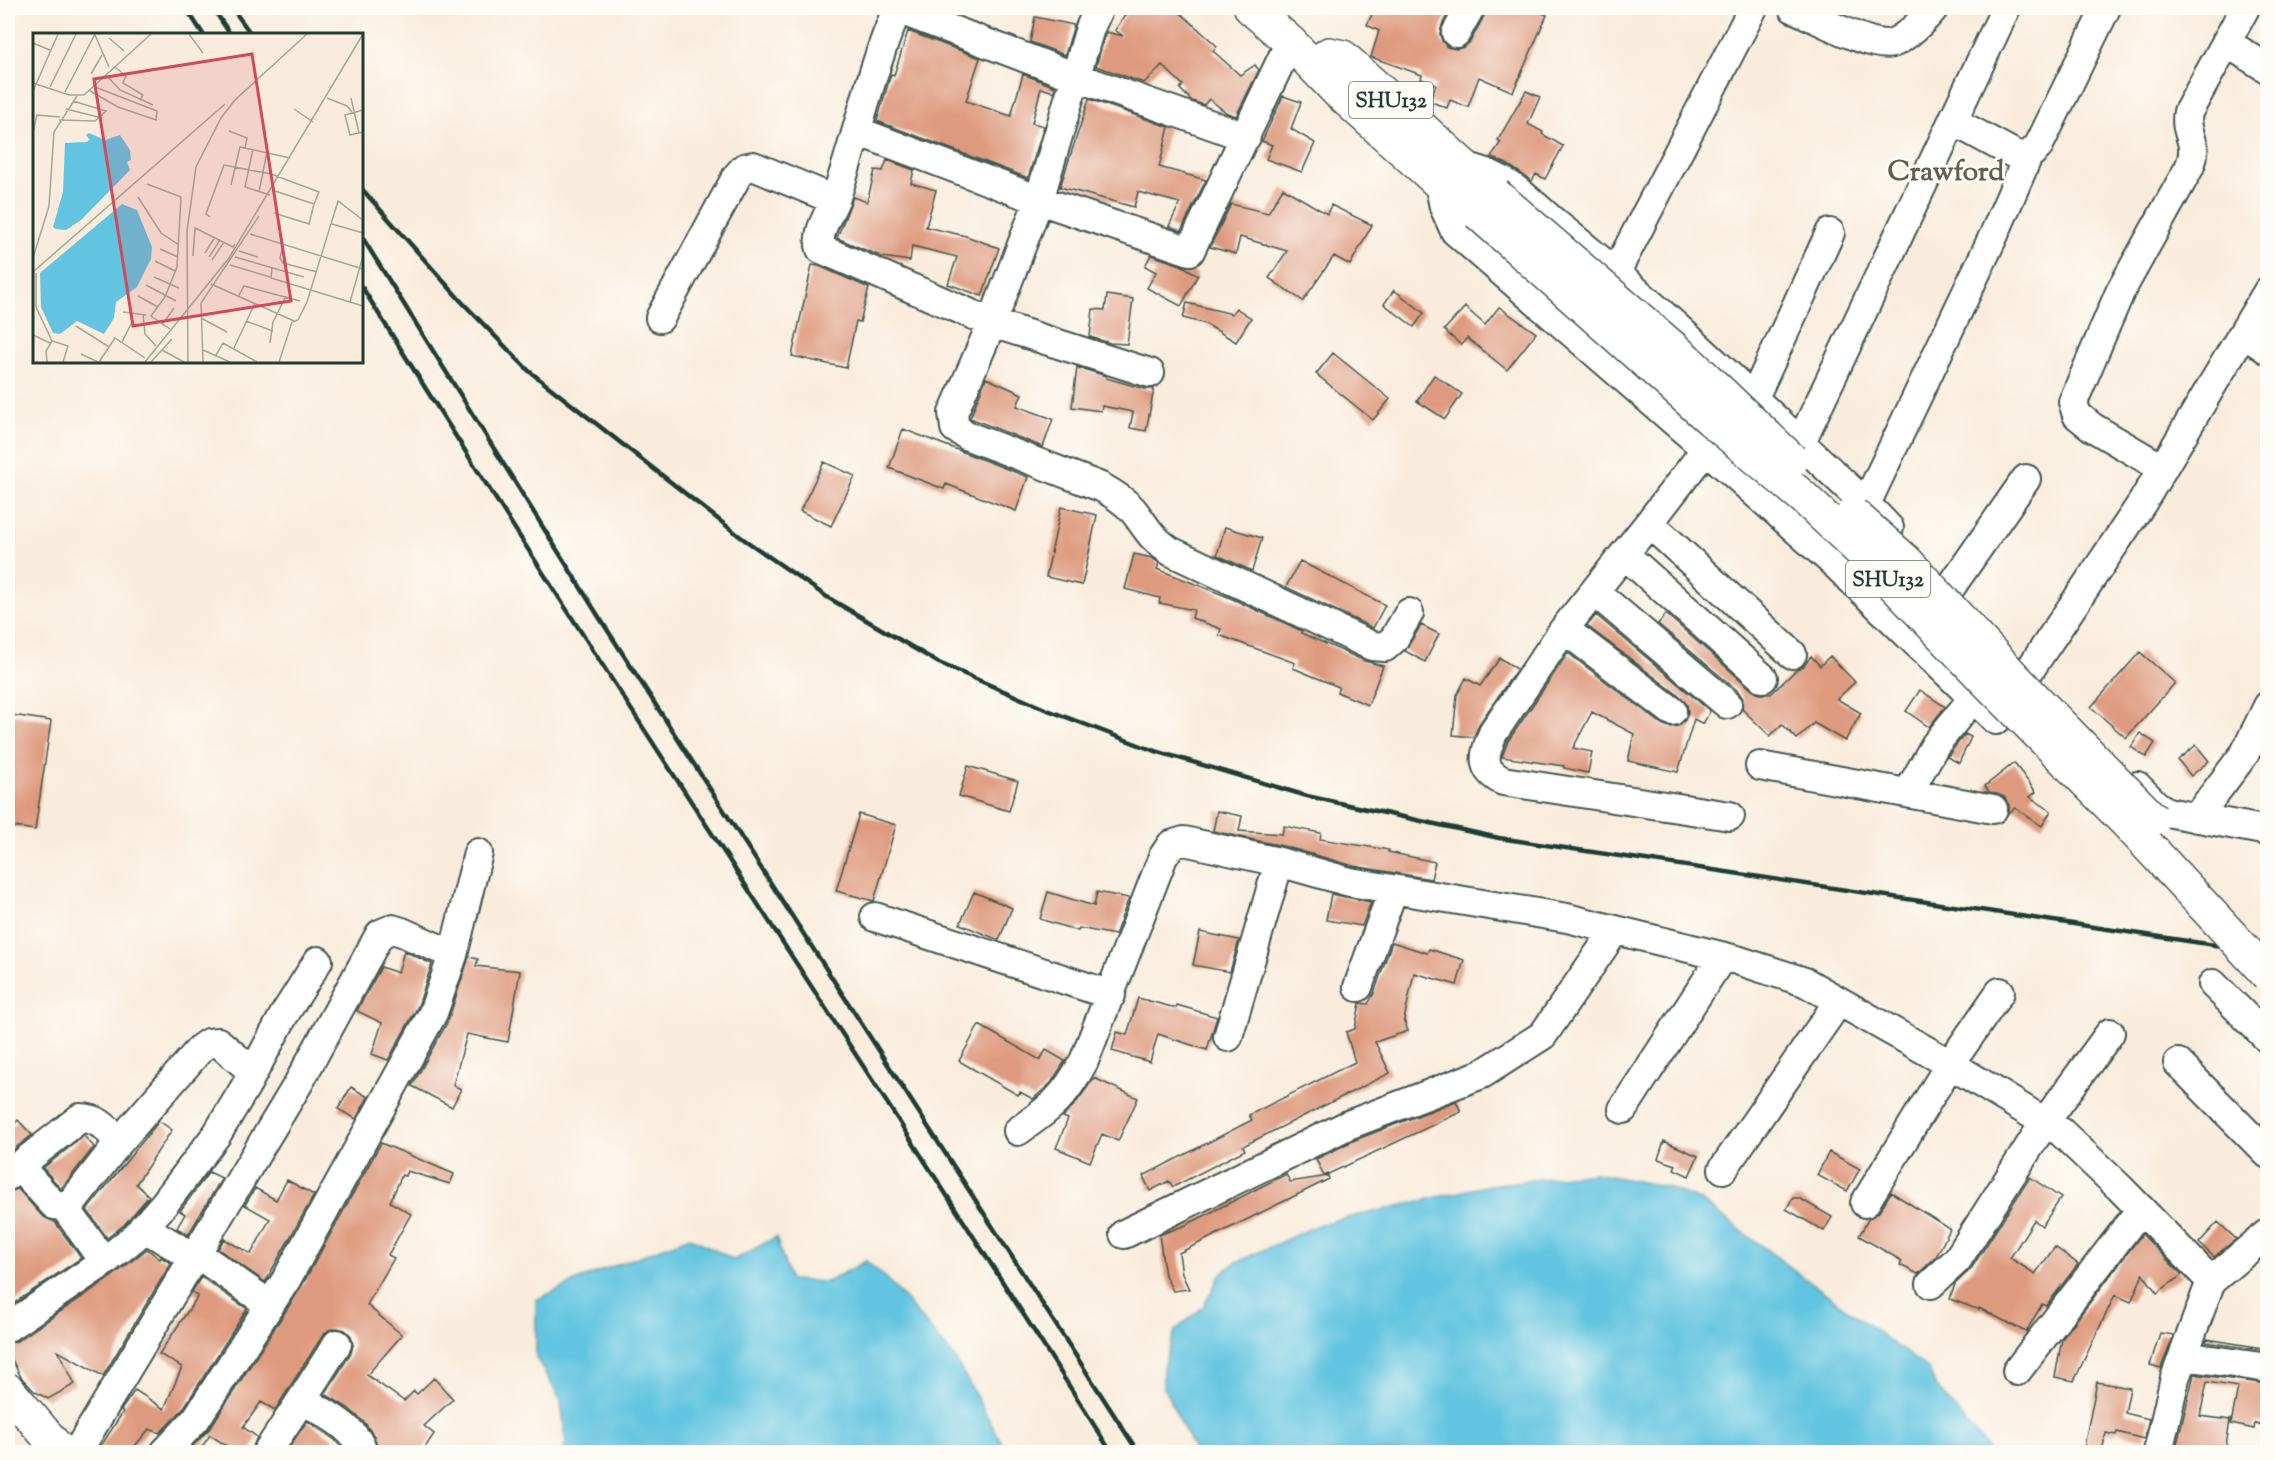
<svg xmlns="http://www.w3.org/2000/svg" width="2275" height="1460" viewBox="0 0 2275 1460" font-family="'Sorts Mill Goudy',serif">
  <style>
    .water { fill: #62c4e0; stroke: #40808a; stroke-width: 1.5 }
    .building { fill: #de9a7e }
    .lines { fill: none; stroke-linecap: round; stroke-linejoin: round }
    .minor-casing { stroke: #40574d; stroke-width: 32 }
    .major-casing { stroke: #40574d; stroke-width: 36 }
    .highway-casing { stroke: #40574d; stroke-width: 36 }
    .minor { stroke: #fff; stroke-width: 28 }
    .major { stroke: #fff; stroke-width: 33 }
    .highway { stroke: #fff; stroke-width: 33 }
    .rail { stroke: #1f3d34; stroke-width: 4.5 }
    .major-bridge-casing { stroke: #40574d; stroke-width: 36; stroke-linecap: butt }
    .major-bridge { stroke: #fff; stroke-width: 33 }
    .labels { text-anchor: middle; stroke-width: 6; stroke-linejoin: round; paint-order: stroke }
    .shield { fill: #fdfcf7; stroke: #62766e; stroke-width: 1.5 }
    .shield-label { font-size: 21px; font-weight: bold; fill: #1f3d34 }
    .district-label { font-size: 28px; font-weight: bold; fill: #625e4e; stroke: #fdfcf7 }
    .inset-road { fill: none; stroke: #a2a699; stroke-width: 1.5 }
    .view { fill: #d1495b; fill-opacity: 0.15; stroke: #d1495b; stroke-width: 3 }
    .inset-edge { fill: none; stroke: #1f3d34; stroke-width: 3 }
  </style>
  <rect width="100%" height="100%" fill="#fdfcf7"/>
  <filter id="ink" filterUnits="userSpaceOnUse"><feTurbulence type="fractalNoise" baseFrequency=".0167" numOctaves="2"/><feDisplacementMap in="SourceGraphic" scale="12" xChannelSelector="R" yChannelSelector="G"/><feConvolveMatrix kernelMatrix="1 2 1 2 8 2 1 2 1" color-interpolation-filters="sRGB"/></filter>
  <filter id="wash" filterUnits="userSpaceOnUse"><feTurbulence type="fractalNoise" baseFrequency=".008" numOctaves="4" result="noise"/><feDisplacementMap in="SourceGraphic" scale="24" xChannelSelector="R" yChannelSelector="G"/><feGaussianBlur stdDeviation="1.35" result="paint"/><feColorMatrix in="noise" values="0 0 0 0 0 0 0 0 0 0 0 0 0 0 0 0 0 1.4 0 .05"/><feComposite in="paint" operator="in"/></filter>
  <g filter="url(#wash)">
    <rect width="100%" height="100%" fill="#f9ecdc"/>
    <path class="water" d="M1594,1173L1667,1187L1701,1201L1929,1370L1936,1387L1985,1445L1989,1452H1195L1163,1386V1367L1175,1331L1203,1307L1221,1274L1235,1263L1320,1224L1490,1185Z
      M690,1237L734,1260L776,1237L790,1280L827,1282L866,1261L889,1281L954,1357L1007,1452H561L566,1444L561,1401L536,1357V1300L588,1276Z"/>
    <g id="blocks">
      <path class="building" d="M1130,8H1175L1217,46L1213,51L1240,75L1255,65L1259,70L1236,116L1227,113L1209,99L1204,105L1192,101L1180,89L1183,85L1162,65L1144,83L1096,66L1106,32L1123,36L1115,30Z
        M1375,8H1451L1442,25L1440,34L1442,41L1447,47L1456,49L1464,47L1470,42L1484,16L1486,8H1530L1547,15L1513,92L1479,77L1468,107L1450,100L1447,108L1429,101L1436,85L1421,79L1422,75L1371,57L1379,31L1367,25Z
        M1035,17L1074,25L1065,55L1030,42Z
        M908,31L980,58L966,101L1011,116L1023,74L1055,87L1054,92L1041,88L1032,123L1044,126L1028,178L877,121L891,74L894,75Z
        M1526,91L1540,97L1528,124L1543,132L1542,134L1563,146L1545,179L1536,174L1532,181L1507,164L1491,157L1501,142L1498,140Z
        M1283,96L1301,102L1291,129L1315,143L1302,172L1266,159L1272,145L1262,141Z
        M1089,99L1169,127L1159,167L1206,180L1181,231L1169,226L1180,203L1138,192L1134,207L1060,187Z
        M887,160L914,170L911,183L936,190L926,227L966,236L999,248L982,296L948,284L957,257L912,246L910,261L882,257L837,238L853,197L867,202L875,170L883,171Z
        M1283,188L1327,214L1331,205L1372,225L1350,265L1334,256L1303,301L1269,278L1287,251L1240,237L1236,254L1210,247L1231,204L1268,213Z
        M1151,255L1181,265L1198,275L1181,306L1147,288L1156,272L1145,266Z
        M812,265L819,266L869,288L860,322L856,321L846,368L792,356Z
        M1394,290L1424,313L1414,327L1384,304Z
        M1107,295L1133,299L1127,344L1110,343L1090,337L1093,309L1105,310Z
        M1187,303L1232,314L1236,308L1251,318L1236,342L1206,324L1183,318Z
        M1465,307L1485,325L1499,307L1536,333L1507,370L1467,338L1461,345L1444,330Z
        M1333,353L1390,399L1373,420L1316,374Z
        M1077,367L1106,376V378L1145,389H1154L1146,431L1130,428L1133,412L1102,406L1101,411L1072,407Z
        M1434,375L1462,394L1445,419L1417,401Z
        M986,378L1022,394L1017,406L1053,419L1043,447L970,418Z
        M903,429L1028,477L1016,511L946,484L944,489L889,468Z
        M824,462L855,476L831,526L800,511Z
        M1061,507L1097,515L1082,585L1046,577Z
        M1225,527L1262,538L1252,571L1217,555Z
        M1134,554L1152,558L1159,563L1157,569L1226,596L1302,631L1301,633L1365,661L1383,666L1368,705L1337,692L1339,687L1293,668L1295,663L1219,635L1221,629L1192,618L1194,610L1159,603L1160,598L1125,589Z
        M1300,561L1385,605L1373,628L1286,587Z
        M1666,614L1752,690L1759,694H1771L1796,670L1804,666L1811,656L1820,666L1830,656L1855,682L1837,699L1861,713L1845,741L1814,723L1797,739L1782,724L1770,736L1742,709L1743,699L1738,691L1658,624Z
        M1596,615L1710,711L1703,724L1694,719L1678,772L1628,761L1634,734L1592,712L1573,748L1592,752L1588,773L1564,768V766L1502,757L1508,741L1568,653L1662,724L1669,727L1678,726L1685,720L1688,712L1687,705L1682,698L1587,626Z
        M1421,625L1439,634L1425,662L1405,651Z
        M2140,652L2175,683L2126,738L2091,707Z
        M1500,658L1517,669L1479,724L1474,737L1453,735L1457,695L1466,678L1480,686Z
        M1920,690L1945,707L1929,727L1906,711Z
        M12,715L51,721L35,830L8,826V746Z
        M2140,733L2155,743L2146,757L2131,747Z
        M1965,734L1971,737L1959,763L1947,757Z
        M2196,745L2209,761L2191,776L2178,760Z
        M2014,763L2036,792L2030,797L2051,811L2042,826L2015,808L2009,813V804L2004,797L1989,792L1985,786Z
        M968,766L1018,781L1009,811L959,796Z
        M1217,811L1242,816L1239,831L1282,834L1284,826L1321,833L1320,839L1389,850L1388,852L1435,862L1431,879L1354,866L1283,846L1213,831Z
        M859,814L896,825L874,901L836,891Z
        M974,892L1012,908L999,940L960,924Z
        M1048,892L1094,906L1097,892L1129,898L1115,935L1079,928L1078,931L1040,919Z
        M1331,894L1371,902L1362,926L1326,920Z
        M1200,932L1239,940L1230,972L1193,965Z
        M1392,942L1427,953L1429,949L1464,960L1457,985L1414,973L1404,1020L1408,1031L1375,1042L1390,1073L1243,1146L1245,1150L1173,1187L1169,1181L1150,1191L1143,1176L1252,1120L1249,1115L1355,1062L1346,1032L1355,1029L1360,1003L1368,1004L1374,993Z
        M404,951L432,964L418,1006L388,1060L372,1054L382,1023L357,1011L381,967L398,973Z
        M469,957L478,959L476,966L520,971L508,1042L467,1034L453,1085L461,1089L452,1107L412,1086L448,1021Z
        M1138,998L1176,1008L1177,1005L1217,1017L1207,1050L1158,1034L1150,1062L1112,1051L1117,1032L1127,1035Z
        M979,1025L1040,1060L1046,1050L1065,1061L1051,1083L1033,1099L1020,1092L1018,1095L959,1061Z
        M1094,1078L1138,1098L1118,1141L1102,1134L1090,1162L1056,1148L1068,1119L1063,1117L1076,1103Z
        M351,1087L368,1097L356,1119L338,1109Z
        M1456,1101L1461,1112L1324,1176L1316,1159L1355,1140Z
        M18,1120L32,1135L8,1154V1130Z
        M159,1121L172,1130L136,1184L149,1196L124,1225L107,1238L87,1210Z
        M84,1136L94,1147L61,1189L43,1168Z
        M1664,1141L1698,1156L1689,1176L1674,1169L1676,1165L1658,1159Z
        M381,1143L454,1174L450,1184L407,1171L405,1176L402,1175L390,1202L411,1214L388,1255L394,1258L367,1305L402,1335L367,1375L404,1401L414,1391L417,1394L434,1378L453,1399L424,1426L434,1434L422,1452H379L374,1436L365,1423L348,1408L325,1394L351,1353L353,1345L351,1336L345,1330L337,1328L329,1330L323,1335L275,1410L261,1402L243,1427L257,1437L251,1452H236L210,1435L199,1451L192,1447L210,1428L300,1289Z
        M1829,1152L1860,1169L1847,1191L1817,1175Z
        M209,1172L222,1178L188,1235L177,1228L185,1214L180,1211Z
        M1286,1174L1290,1182L1328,1176L1329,1179L1179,1253L1182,1274L1189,1289L1173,1291L1165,1275L1159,1235L1186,1225Z
        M2030,1177L2061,1198L2042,1226L2034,1220L2010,1258L2035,1274L2055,1247L2078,1264L2046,1306L2042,1304L2026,1332L1979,1308V1310L1950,1299L1955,1284L1971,1269Z
        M287,1180L314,1195L265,1282L218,1249L224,1239L251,1254L270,1219L245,1205L255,1188L276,1200Z
        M18,1189L42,1216L55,1222L81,1258L8,1307V1192Z
        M1891,1192L1950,1229L1936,1257L1918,1274L1900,1265L1902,1261L1859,1236L1869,1218L1879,1212Z
        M1793,1198H1799L1832,1217L1824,1231L1786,1209Z
        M2218,1222L2236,1239L2214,1257L2199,1243Z
        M2142,1234L2182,1275L2157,1293L2143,1274L2131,1302L2115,1295L2074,1381L2055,1377L2062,1339Z
        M147,1249L160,1259L161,1257L171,1263L103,1376L58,1351L75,1384L48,1399L34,1391L21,1377L8,1352V1343L17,1341L113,1276Z
        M201,1277L247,1309L183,1409L160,1433L149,1429L130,1452H97L123,1412L121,1410L135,1390L164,1409L182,1367L159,1354L198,1296L192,1292Z
        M2160,1333L2174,1335L2161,1368L2150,1365Z
        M2207,1339L2268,1349V1351L2206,1342Z
        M2194,1374L2268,1384V1426L2255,1423L2254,1429L2231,1424L2238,1387L2207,1382L2200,1416L2230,1420L2225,1452H2175Z
        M2097,1382L2130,1388L2125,1413L2149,1419L2144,1439L2117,1432L2116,1435L2106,1433L2102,1451L2084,1447Z
        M307,1421L335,1440L345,1452H286Z"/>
    </g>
  </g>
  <g filter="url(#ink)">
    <use href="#blocks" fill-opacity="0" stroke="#40574d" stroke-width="1.5"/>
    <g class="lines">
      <defs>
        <path id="minor" d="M898,8C871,68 858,134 836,197C831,212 815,232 821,249L992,323L1150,373
          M1099,8L1090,28L1039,200L992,323L953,413L955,428L968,436L1101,487C1112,493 1123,500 1132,509C1147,527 1148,536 1170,551L1372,646L1385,647L1394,639L1409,613
          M1793,8C1814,17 1872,49 1892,43C1905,39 1926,18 1934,8
          M897,9L1076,77L1246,137
          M1456,33L1470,8
          M2226,42L2268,69
          M1953,121L2016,155L2028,156L2038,147L2106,8
          M857,131L1039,200L1190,251L1290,42
          M1471,168C1513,179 1530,203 1561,228C1668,313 1765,411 1866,504L1889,528
          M1439,183L1444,207L1455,231L1706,449L1649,523L1564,629L1493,733C1484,755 1479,769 1503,781L1730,816
          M1616,272L1753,8
          M660,318L737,176L744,168L753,166L835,200
          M2243,333L2268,350
          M1753,400L1830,233
          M1800,444L2006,8
          M1706,449L1836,565L1996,720L2142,503L2268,291
          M2162,468L2092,427L2077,415L2073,402L2120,292L2189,168C2201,141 2183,135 2188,112L2245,8
          M1866,504L1993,237L2028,156
          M1649,523L1792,654
          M1624,554L1763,678
          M1948,591L2026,479
          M1595,592L1727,704
          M1564,629L1672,711
          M1760,766L1993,809
          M2137,786L2156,805L2167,812L2268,831
          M1908,793L1935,745L1973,698
          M2196,818L2245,753L2268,706
          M875,917L1111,995
          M453,955L478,853
          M2213,984L2268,1039
          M1358,987L1393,890
          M1228,1037L1279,862
          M2178,1063L2268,1154
          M1623,1109L1722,957
          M1018,1131C1052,1107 1064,1098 1084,1061L1163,857L1171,845L1184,841L1279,862L1350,882L1567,918L1737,960L1805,982L1950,1064L2061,1132L2120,1188L2211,1281L2268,1233
          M19,1166L80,1118C99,1118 107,1129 119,1142
          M1723,1169L1839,1001
          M8,1176L19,1166L54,1205L64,1206L73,1201L119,1142L201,1048L208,1043L218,1042L253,1072
          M1865,1203L1950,1064L2000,992
          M64,1206L104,1262
          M143,1227L193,1257
          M1124,1234L1348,1125L1482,1074L1543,1035L1615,930
          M196,1253L270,1305
          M1931,1284L1957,1260L2045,1122L2110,1033
          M8,1327L104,1262L135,1237L164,1204L217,1134L247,1084L284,1015L318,961
          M2184,1356L2268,1368
          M2017,1371L2141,1209
          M302,1399L337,1344
          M77,1452L298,1084L380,934L392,929L402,932L453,955L433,1013L286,1280L196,1419L165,1452
          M267,1452L302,1399C323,1413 356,1427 363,1452
          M2158,1452L2175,1378L2211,1281"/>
        <path id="major" d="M1251,8L1290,42L1338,92L1439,183L1478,213
          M1320,72V61L1329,54L1343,57L1496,195"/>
        <path id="highway" d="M8,1390L61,1452"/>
      </defs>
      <use href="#minor" class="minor-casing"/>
      <use href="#major" class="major-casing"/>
      <use href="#highway" class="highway-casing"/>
      <use href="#minor" class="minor"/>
      <use href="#major" class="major"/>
      <use href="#highway" class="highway"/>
      <path class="rail" d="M186,8L203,34
        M213,8L230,34
        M232,8L251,34
        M362,189L461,301L529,371L742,538L827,597L939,663L1045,709L1152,750L1307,796L1499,838L2268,953
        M362,237L599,617L1138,1452
        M362,287C606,679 865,1062 1111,1452"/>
      <defs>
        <path id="major-bridge" d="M1496,195L1686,359L1792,460
          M1478,213L1711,420L1803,497L1870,560L1986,681L2125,821L2268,975
          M1853,514L1906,561L2015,678L2153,819"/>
      </defs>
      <use href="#major-bridge" class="major-bridge-casing"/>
      <use href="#major-bridge" class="major-bridge"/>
    </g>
  </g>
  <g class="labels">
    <g class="shield">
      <rect x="1349" y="82" width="84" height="36" rx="4.5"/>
      <rect x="1846" y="561" width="84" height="36" rx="4.5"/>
    </g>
    <g class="shield-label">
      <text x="1391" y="107">SHU132</text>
      <text x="1888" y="586">SHU132</text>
    </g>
    <g class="district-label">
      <text x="1946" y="180">Crawford</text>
    </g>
  </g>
  <g transform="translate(33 33)">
    <rect width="330" height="330" fill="#f9ecdc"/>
    <path d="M56,100L72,107L87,102L97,117L98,127L94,129L97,137L48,187L33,197L23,196L20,194L30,159L32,110L53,109L57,107L53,102ZM89,171L104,177L119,214L118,226L104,254L83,269L81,285L71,301L44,288L27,301L20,300L8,274L7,240Z" fill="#62c4e0"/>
    <path class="inset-road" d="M156,1L170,20M62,2L76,34M76,5L91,18M0,10L17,17M82,34L93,43L90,50L110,62L107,67M58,41L69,22M73,42L87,57L120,72M0,50L36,62H51L118,1M17,54L43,1M0,58L25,1M57,58L85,74L123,87L124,78L62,54M32,59L62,1M294,65L314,73L319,79M318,65L326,100M33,76L69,85M261,76L280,89M330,77L312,82L317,102L330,99M26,87L62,88L73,78L40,68M196,98L214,105L212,115M0,99L4,82L27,84M220,116L212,154L237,162M114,151L148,164L144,234L132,264L118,283L137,296M198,152L207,114L257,125M226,159L234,119M105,164L128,200L146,212M241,180L276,191L281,171M177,184L173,181L191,132L238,141L286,159L281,171L242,158M299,191L330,200M217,201L330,236M250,212L247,225L250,230L284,239M127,216L145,224M206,218L225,224M172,220L182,204M160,223L162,195L200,214L202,211M176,224L187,207M202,224L271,244M0,225L16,173L21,99L44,63M179,227L191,209M122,228L142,238M197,232L237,244M239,235L238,245L330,273M0,239L192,71M3,240V274L19,308L35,313L30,329M121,244L146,255M178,251L261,288M113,252L143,268M105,263L125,274M205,264L211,253L267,268M317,269L330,223M90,279L113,282M110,281L112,301L123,313M168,285L194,299M213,288L240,298M129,292L141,275M43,293L76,314L82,305L112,325M0,302L17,310M89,309L98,291M237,310L240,289L253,263M201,315L222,270M129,317L151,329M170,317L197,329M48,321L65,329M183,322L190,310L224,329M14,329L13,318L19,308M66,329L76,314M112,329L196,225L330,1M118,329L139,306M155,329L154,198L163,134L188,85L202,67L274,1M170,329L168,270L226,183M246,329L259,289L265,287L274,269L305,168L330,187"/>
    <path class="view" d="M219,21L258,268L100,293L61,46Z"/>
    <rect width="330" height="330" class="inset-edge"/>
  </g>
  <rect width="2275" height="1460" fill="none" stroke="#fdfcf7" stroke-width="30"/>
</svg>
